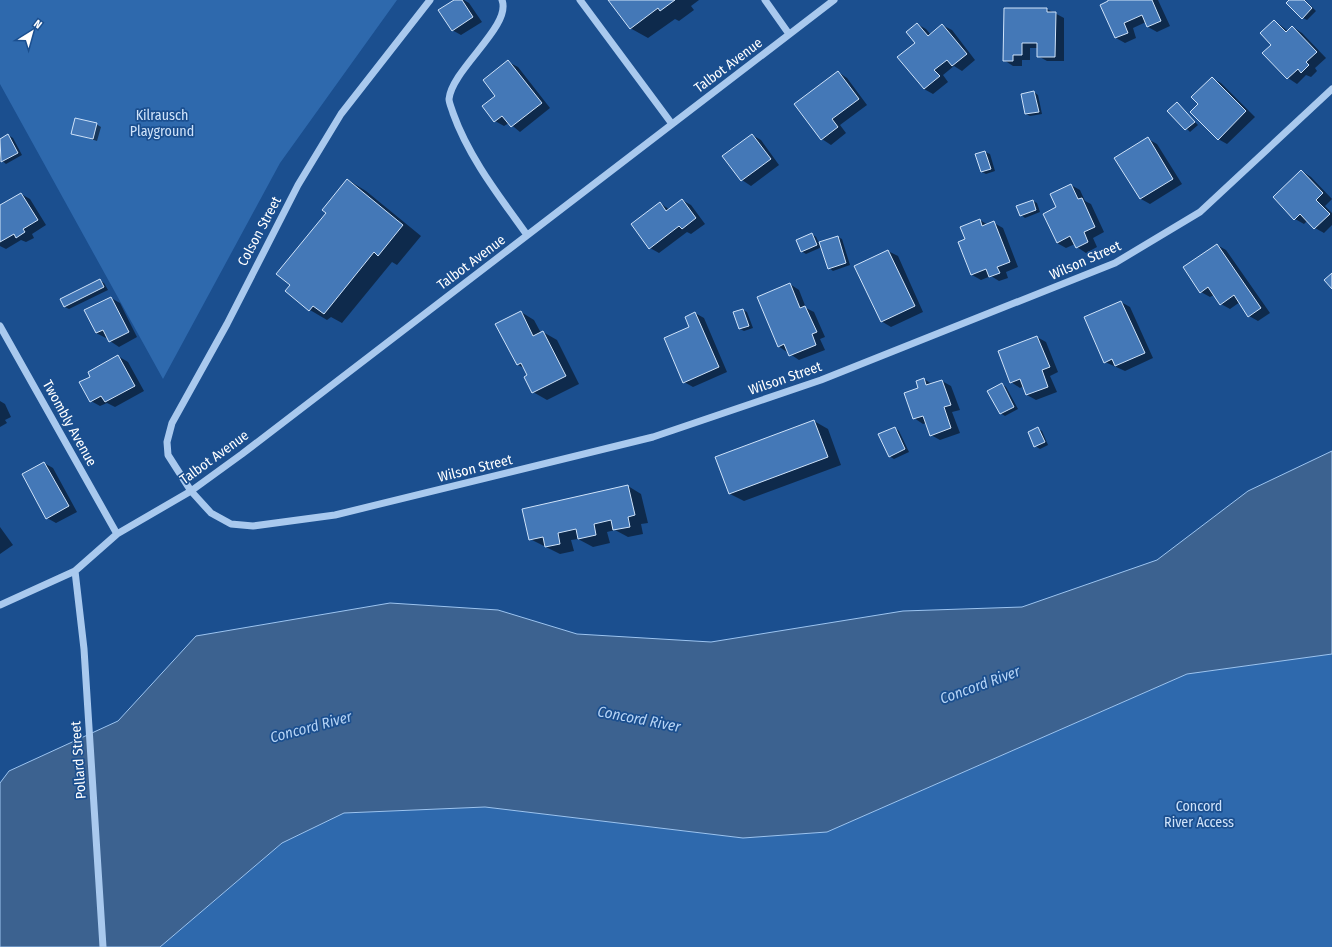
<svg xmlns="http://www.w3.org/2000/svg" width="1332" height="947" viewBox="0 0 1332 947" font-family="'Fira Sans Condensed',sans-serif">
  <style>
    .green { fill: #2e69ad }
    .water { fill: #3c6290; stroke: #9cc4f0 }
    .shadow { fill: #0007 }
    .building { fill: #4478b7; stroke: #cfe3fa }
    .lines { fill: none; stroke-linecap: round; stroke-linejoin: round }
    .minor { stroke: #a9c9ee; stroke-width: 7 }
    .labels { text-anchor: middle; stroke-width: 3.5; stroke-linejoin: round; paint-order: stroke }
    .street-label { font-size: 14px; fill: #fff; stroke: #1b4f8f }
    .park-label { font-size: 14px; fill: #cfe3fa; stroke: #1b4f8f }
    .water-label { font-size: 15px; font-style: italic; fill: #b5d3f5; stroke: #1b4f8f }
  </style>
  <rect width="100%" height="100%" fill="#1b4f8f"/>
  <path class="green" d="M0,0H397L280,163L163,379L0,84Z
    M1332,654V947H160L282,843L344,813L485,807L743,838L827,832L1187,674Z"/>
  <path class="water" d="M1332,451V654L1187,674L827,832L743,838L485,807L344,813L282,843L160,947H0V783L9,771L118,721L196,636L390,603L498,610L577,634L711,642L903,611L1022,607L1157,560L1248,491Z"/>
  <path class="shadow" d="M456,0H464L469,3L482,22L461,35L452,30Z
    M610,0H699L691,6L694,10L679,21L675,19L648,38L630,28Z
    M1109,0H1158L1170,26L1157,32L1148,27L1146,22L1133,28L1136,38L1125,43L1116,38L1102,5L1110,2Z
    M1290,0H1305L1316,11L1307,20L1303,18Z
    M1047,9L1064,18V61H1047L1038,56V48H1030V60H1022V66H1013L1004,60Z
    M1275,21L1288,31L1293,27L1302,33L1326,58L1315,68L1317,71L1311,77L1306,75L1297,84L1288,78L1264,53L1273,45Z
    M917,24L926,29L931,35L942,25L952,30L975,60L962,71L954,66L943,75L948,82L933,94L924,89L916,43Z
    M508,62L518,67L550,108L520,132L509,123L504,126L495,121L484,106L496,96Z
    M838,72L847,78L867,105L840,125L846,133L831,145L822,139L795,104Z
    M1212,78L1221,83L1255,117L1227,144L1218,139L1199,104Z
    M1034,92L1038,95L1042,114L1030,116L1026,114Z
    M1177,104L1198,125L1190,132L1169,111Z
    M96,124L101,127L97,141L72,133Z
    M8,135L13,138L22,155L6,164L0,159V140Z
    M752,135L761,140L779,165L751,186L742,180L724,156Z
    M1148,139L1157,144L1182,184L1150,204L1141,199L1116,158Z
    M985,152L990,154L995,171L986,174L982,172L976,155Z
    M1302,171L1311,177L1332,199L1325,206L1332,213V225L1324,233L1315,228L1308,220L1304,224L1295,219Z
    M348,180L366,191L421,236L397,265L392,262L342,323L331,317L327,320L310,310L291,285L328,213Z
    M1071,185L1080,190L1085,201L1091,204L1104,232L1093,238L1097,247L1086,253L1077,247L1075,244L1066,248L1057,243L1058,208Z
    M21,194L30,199L46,225L32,234L34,238L26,242L21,240L6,249L0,246V206Z
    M682,200L691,205L705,224L691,234L687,232L659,253L650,248L660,203L670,210Z
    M1033,201L1037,203L1040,212L1025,218L1021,215Z
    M980,220L988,225L994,223L1003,228L1018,267L1006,272L1008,278L999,281L991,276L981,280L972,275L960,242L966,240Z
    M812,234L816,237L819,243L838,237L842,239L850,265L833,271L829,268L822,247L806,254L801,251Z
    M1217,245L1226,250L1270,313L1258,321L1249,316L1240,302L1230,309L1221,304L1214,295L1210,297L1201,292L1184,268Z
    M888,251L898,256L923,312L891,327L881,321Z
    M99,280L104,283L108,290L69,309L65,307L62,300Z
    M790,284L799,290L806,308L814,312L825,337L820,339L825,350L799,360L778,346Z
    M111,298L120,303L137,337L119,347L110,341L108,337L106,338L96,333Z
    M1121,302L1130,307L1153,358L1125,371L1105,362L1086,317Z
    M743,310L747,312L753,328L744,331L740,329Z
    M521,312L534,320L541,333L543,332L557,340L579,384L547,400L533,392L526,369L518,365Z
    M695,313L704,318L727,372L693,387L684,382L691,328Z
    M1037,337L1046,342L1058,372L1050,376L1057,392L1036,400L1027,395L1024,386L1020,388L1011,382Z
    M118,356L128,362L144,391L115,407L107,403L100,406L91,401Z
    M924,379L932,384L942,381L951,386L960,410L952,412L960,433L940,440L931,435L926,423L923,424L914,418L920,389Z
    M1002,384L1006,387L1018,409L1005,416L1000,413Z
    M0,401L5,404L11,417L5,420L7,423L0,427Z
    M814,421L828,429L841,465L744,501L730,494Z
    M895,428L899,431L909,452L894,459L889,456Z
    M1038,429L1042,431L1048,445L1040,449L1035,446Z
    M44,463L53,468L77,512L56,523L47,518Z
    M628,486L641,494L648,523L641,524L643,534L628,537L615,530L607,532L610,543L593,547L578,539L571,540L574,551L560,554L530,539Z
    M0,527L13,545L0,554Z"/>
  <path class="building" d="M454,0H462L473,17L452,31L438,10Z
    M608,0H675L660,11L658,8L630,29Z
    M1108,0H1152L1161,21L1147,27L1142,15L1124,23L1128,33L1115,38L1100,5L1108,1Z
    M1289,0H1304L1312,8L1302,19L1286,3Z
    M1004,8H1047V12H1056L1055,57H1037V43H1022V55H1013V61H1003Z
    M1274,20L1286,32L1292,26L1317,52L1306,62L1309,65L1301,73L1298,69L1287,79L1262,53L1271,45L1260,33Z
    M917,23L928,36L942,24L967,54L952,66L947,60L934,70L940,76L924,89L897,57L915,43L906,32Z
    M508,60L542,103L511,127L502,116L494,122L482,106L495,96L483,80Z
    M838,71L859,99L832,119L838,127L821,140L794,104Z
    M1212,77L1246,111L1218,140L1190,112L1198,104L1191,97Z
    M1034,91L1039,112L1025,114L1021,94Z
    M1177,102L1195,122L1185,130L1167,111Z
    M75,118L97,123L93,139L71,134Z
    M8,134L18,153L1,162L0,139Z
    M752,134L771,159L741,181L722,156Z
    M1148,137L1173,179L1140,199L1114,158Z
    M985,151L991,169L981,172L975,154Z
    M1301,170L1323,193L1316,200L1330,214L1314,229L1300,214L1294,220L1273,197Z
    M347,179L403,225L378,256L374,252L324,314L313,306L309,311L285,291L290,285L276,274L326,213L322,210Z
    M1071,184L1078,199L1082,198L1095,227L1084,232L1088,242L1076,248L1070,236L1057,243L1043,214L1056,207L1050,194Z
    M21,193L38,220L23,229L25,232L16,238L14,234L0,242V205Z
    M682,199L696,218L682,229L679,226L649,249L631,224L660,202L666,211Z
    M1033,200L1036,210L1020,216L1016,206Z
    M980,219L982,226L994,221L1010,262L997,267L1000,273L989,277L986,269L971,275L958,242L965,239L960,227Z
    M812,233L817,245L801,252L796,240Z
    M838,236L846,263L828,269L819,242Z
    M1217,244L1261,308L1248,317L1234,295L1220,305L1208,287L1200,293L1183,267Z
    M888,250L915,306L881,322L854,266Z
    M1332,273V289L1324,280Z
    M100,279L104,287L64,307L60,299Z
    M790,283L800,308L805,306L817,332L812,334L816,345L789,356L784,344L778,347L757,297Z
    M111,297L129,332L109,342L103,330L96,333L84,310Z
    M1121,301L1145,353L1115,366L1112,359L1104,363L1084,317Z
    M743,309L749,326L739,329L733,312Z
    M521,311L533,336L543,331L566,376L532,393L524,377L527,375L521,363L517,365L495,324Z
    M695,312L719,367L683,383L664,338L689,327L685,317Z
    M1037,336L1050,367L1042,370L1048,387L1026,395L1020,379L1010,383L998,351Z
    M118,355L135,386L105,402L101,396L90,402L79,382L90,377L88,372Z
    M924,378L926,385L942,380L951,405L944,407L951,428L930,436L923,416L913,419L904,393L918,388L916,381Z
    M1002,383L1014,407L1000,414L987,391Z
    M814,420L828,457L729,494L715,457Z
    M895,427L905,449L889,457L878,434Z
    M1038,427L1045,442L1034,447L1028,432Z
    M44,462L69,506L46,519L22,474Z
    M628,485L635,515L628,517L630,527L613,530L611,520L594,524L596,535L578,539L576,529L558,533L560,544L545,547L543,537L529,540L522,509Z"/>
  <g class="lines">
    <path class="minor" d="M430,0L341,114L298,185L227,324L172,423L167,442L168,455L191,491L211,513L231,524L253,526L335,515L653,437L821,380L1115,263L1200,212L1332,89
      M502,0C512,26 452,69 449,99C449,103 452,109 453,113C469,158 500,197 527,235
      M580,0L672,124
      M765,0L789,34
      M0,326L117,534
      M75,571L84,649L103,947
      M0,605L75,571L117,534L191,491L242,454L834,0"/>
  </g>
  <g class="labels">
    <g class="street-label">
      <text transform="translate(728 65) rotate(-37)" y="5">Talbot Avenue</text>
      <text transform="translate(259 231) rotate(-62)" y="5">Colson Street</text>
      <text transform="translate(1085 260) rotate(-24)" y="5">Wilson Street</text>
      <text transform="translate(471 262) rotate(-37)" y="5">Talbot Avenue</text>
      <text transform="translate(785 378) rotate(-19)" y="5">Wilson Street</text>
      <text transform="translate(70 423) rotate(61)" y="5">Twombly Avenue</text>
      <text transform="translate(214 457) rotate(-36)" y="5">Talbot Avenue</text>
      <text transform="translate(475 468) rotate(-14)" y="5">Wilson Street</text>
      <text transform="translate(78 760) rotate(-94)" y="5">Pollard Street</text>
    </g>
    <g class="park-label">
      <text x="162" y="120">Kilrausch<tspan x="162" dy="16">Playground</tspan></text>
      <text x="1199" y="811">Concord<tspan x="1199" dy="16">River Access</tspan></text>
    </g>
    <g class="water-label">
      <text transform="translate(980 685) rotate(-20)" y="5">Concord River</text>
      <text transform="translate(639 719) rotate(11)" y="5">Concord River</text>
      <text transform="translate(311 727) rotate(-15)" y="5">Concord River</text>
    </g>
  </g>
  <g transform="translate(32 32) rotate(37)" stroke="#1b4f8f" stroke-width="3" paint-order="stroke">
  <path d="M0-3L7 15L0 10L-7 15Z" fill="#ffffff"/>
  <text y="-6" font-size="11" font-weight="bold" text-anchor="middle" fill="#ffffff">N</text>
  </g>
</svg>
